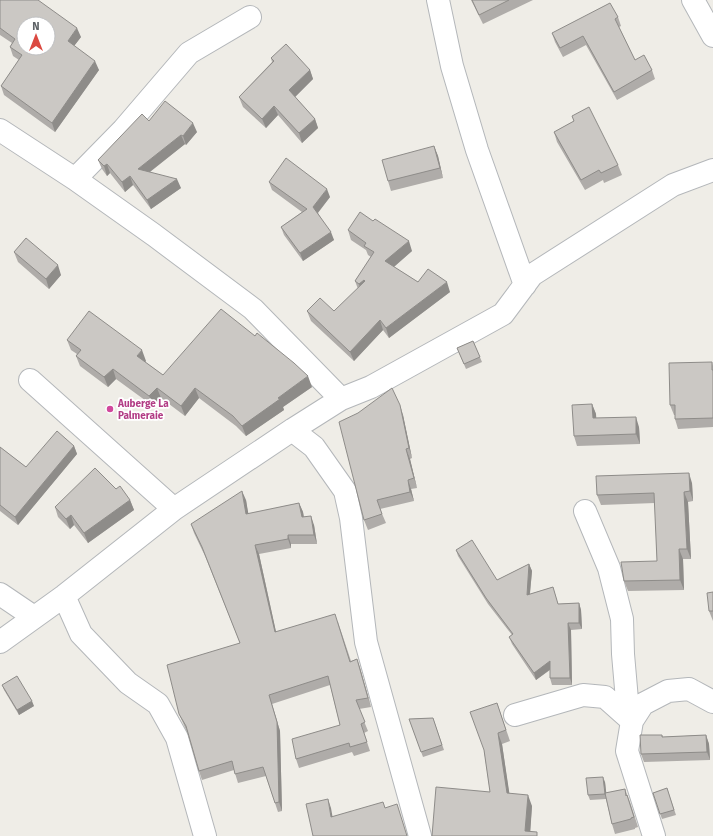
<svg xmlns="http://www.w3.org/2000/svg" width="713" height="836" viewBox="0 0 713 836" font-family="'Fira Sans',sans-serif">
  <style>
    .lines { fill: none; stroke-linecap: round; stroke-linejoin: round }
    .minor-casing { stroke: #b4b7ba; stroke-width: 24 }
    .minor { stroke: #fff; stroke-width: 22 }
    .wall { fill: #afaca9 }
    .shaded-wall { fill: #8e8c89 }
    .building { fill: #cbc8c4; stroke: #8e8c89; fill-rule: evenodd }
    .hotel-dot { fill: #d1479c; stroke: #fff; stroke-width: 1.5 }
    .labels { text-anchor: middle; stroke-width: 3.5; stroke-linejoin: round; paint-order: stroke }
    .hotel-label { font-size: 10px; font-weight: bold; fill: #b23c85; stroke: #fff; text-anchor: start }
  </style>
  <rect width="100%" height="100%" fill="#efede7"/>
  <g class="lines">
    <defs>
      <path id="minor" d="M438,0L452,66L477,150L525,285
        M693,0L713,36
        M0,130L75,179L154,235L253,309L341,399
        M75,179L123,130L189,53L250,17
        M30,380L174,509
        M292,430L314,447L345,491L351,518L366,642L420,836
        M0,594L34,617
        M64,596L81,634L128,683L158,704L177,738L205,836
        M0,642L64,596L174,509L292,430L341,399L371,387L503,314L532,275L673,185L713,170
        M515,715L583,695L605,697L632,721L627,700L623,654L622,619L609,568L585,511
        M654,836L627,751L632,721L643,704L668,691L689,689L713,702"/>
    </defs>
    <use href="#minor" class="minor-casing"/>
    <use href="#minor" class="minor"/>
  </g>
  <path class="wall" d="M0,0L81,37L74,46L99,70L55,132L4,95L1,86L19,60L13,56L10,47L12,43L0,35Z
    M471,0H533L483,24Z
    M618,17L621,26L619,27L635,60L652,70L655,79L617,100L586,45L563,57L555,42L552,33Z
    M271,58L310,70L313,79L295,97L315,119L318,128L302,143L278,115L266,128L243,107L239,97L272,62Z
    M572,116L618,165L622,175L604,183L603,180L585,190L557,142L554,132L574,121Z
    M149,121L197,132L186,145L185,144L150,172L181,188L151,209L133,185L125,192L110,173L107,176L102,169L98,160Z
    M434,146L438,156L443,178L391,191L388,181Z
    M269,182L330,197L318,213L334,240L303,261L284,235L281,227L302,212L272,190Z
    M348,230L412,251L394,267L418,282L450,292L389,338L383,330L354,361L311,321L307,311H334L358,289L355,281L371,257L368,255L366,250L351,240Z
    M14,252L61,275L49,289L18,262Z
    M67,340L146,361L145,362L163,375L312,387L283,407L284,410L246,436L236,426L199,398L185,416L161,398L153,406L116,379L108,387L80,366L76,356L77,354L71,350Z
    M473,341L482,362L466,369L457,348Z
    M712,362L713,366V427L678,429L675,419V415H674L670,405Z
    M592,404L596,414V418L639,427L640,444L577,446L574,436Z
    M403,415L412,458L410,459L417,488L411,489L414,501L380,509L386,523L368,530L364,520Z
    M74,446L77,454L18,525L0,511V447L26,467Z
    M692,483L693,501L688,502L691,559H683L684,590L628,591L624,581L657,561L655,503L601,505L597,495Z
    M116,489L130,500L134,510L88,543L74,525L70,529L58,517L55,507Z
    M246,500L248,514L299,503L303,512L304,517L314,525L317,544H291V548L259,554L276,632L338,622L351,661L357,659L360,668L371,707L359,709L368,731L364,733L370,751L354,756L352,752L299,768L296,759L340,725L330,685L272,704L280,731L282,811L278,812L266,776L238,783L234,770L202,780L199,771L187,732L179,714L240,643L205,556L194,533L191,524Z
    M456,550L497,580L529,564L532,571L530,594L553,587L558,604L579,603L581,610L582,629L571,630L572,685H552L550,678V670L536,680L512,644L509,637L512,635L488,604L458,556Z
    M713,592V621L709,611Z
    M2,685L34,706L19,715L4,690Z
    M497,703L510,741L502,744L509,793L532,806L530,831L432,836L490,792L484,750Z
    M433,718L444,750L423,757L409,719Z
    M662,735L663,737L706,735L709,744L710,760L644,762L641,754Z
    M605,782L606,793L625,789L631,805L638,827L635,828V829L615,834L612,824L606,799L590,800L588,795Z
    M667,788L676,815L662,819L653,793Z"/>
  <path class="shaded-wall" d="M77,28L81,37L71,50L68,41Z
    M95,61L99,70L55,132L52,123Z
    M310,70L313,79L293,99L289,90Z
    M274,106L278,115L266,128L262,119Z
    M315,119L318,128L302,143L299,133Z
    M193,123L197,132L186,145L183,136Z
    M181,135L185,144L142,178L138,169Z
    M434,146L438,156L443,178L440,168Z
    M107,164L110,173L107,176L104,166Z
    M130,176L133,185L125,192L122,182Z
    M177,179L181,188L151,209L147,200Z
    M327,189L330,197L316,215L313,207Z
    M331,232L334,240L303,261L300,253Z
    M409,241L412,251L389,271L385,261Z
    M58,265L61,275L49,289L46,279Z
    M364,280L367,289L362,294L359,284Z
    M447,282L450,292L389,338L386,328Z
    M380,320L383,330L354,361L350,352Z
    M142,350L146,361L141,367L137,356Z
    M113,369L116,379L108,387L104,377Z
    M308,376L312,387L283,407L284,410L246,436L242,426L278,398Z
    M157,388L161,398L153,406L149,396Z
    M195,388L199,398L185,416L181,406Z
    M592,404L596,414L597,428L593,418Z
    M400,405L403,415L412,458L409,448Z
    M636,417L639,427L640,444L636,434Z
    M74,446L77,454L18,525L15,517Z
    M406,449L410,459L417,488L414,478Z
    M689,473L692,483L693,501L690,491Z
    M408,480L411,489L414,501L410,492Z
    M242,491L246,500L250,523L246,514Z
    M684,492L688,502L691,559L687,549Z
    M130,500L134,510L88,543L84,533Z
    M299,503L303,512L305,526L302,517Z
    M71,515L74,525L70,529L66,519Z
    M311,516L314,525L317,544L314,535Z
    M288,535L291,544V548L288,539Z
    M255,545L259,554L278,641L275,632Z
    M679,549L683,559L684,590L680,580Z
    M529,564L532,571L529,602L527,595Z
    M579,603L581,610L582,629L579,623Z
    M568,623L571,630L572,685L570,678Z
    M357,659L360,668L371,707L368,698Z
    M550,661L552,668L536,680L534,673Z
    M269,695L280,731L282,811L279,802Z
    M32,701L34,706L19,715L17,710Z
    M498,733L502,744L511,804L507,793Z
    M706,735L709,744L710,760L707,752Z
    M603,777L605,782L607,799L605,794Z
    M528,795L532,806L530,836L525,831Z
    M328,799L331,808L334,825L331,817Z"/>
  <path class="building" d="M0,0H38L77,28L68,41L95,61L52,123L1,86L22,55L10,47L15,39L0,28ZM24,24H48V48H24Z
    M472,0H509L479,15Z
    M610,3L618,17L615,19L635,60L644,55L652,70L614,92L583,36L560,48L552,33Z
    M286,44L310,70L289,90L315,119L299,133L274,106L262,119L239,97L274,61L271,58Z
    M165,101L193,123L183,136L181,135L138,169L177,179L147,200L130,176L122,182L107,164L104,166L98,160L142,114L149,121Z
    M589,107L618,165L601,173L599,170L581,180L554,132L574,121L572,116Z
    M434,146L440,168L388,181L382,160Z
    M286,158L327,189L313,207L331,232L300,253L281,227L307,209L269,182Z
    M360,212L373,221L375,219L409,241L385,261L418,282L428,269L447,282L386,328L380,320L350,352L307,311L320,298L334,311L365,281L364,280L359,284L355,281L374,252L364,246L366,243L348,230Z
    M26,238L58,265L46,279L14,252Z
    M221,309L255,336L257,333L294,363L308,376L278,398L280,399L242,426L233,416L195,388L181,406L157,388L149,396L113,369L104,377L76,356L81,350L67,340L89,311L142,350L137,356L163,375Z
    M473,341L480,357L464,364L457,348Z
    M712,362V370H713V418L675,419V405H670L669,363Z
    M392,388L400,405L409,448L406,449L414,478L408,480L410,492L377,500L382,514L364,520L339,422L358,413Z
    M592,404L593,418L636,417V434L574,436L572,405Z
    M57,431L74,446L15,517L0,505V447L26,467Z
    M95,468L116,489L120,486L130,500L84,533L71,515L66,519L55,507Z
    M689,473L690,491L684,492L687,549H679L680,580L624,581L621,562L657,561L654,493L597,495L596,476Z
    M242,491L246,514L299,503L302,517L311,516L314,535H288V539L255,545L275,632L335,614L350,662L357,659L368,698L356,700L365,722L361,724L367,742L350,747L349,743L296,759L292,739L340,725L328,676L269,695L277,722L279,802L275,803L263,767L235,774L232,761L199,771L186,726L179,714L167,665L240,643L202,547L191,524Z
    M472,540L497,580L529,564L527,595L553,587L558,604L579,603V623H568L570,678H550V661L534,673L509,637L513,634L486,598L456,550Z
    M713,592V611H709L707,593Z
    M17,676L32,701L17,710L2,685Z
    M497,703L506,730L498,733L507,793L528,795L525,831L537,832V836H432L436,787L490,792L484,750L470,712Z
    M433,718L442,745L421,752L409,719Z
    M640,735H662V737L706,735L707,752L641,754Z
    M603,777L605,794L588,795L586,778Z
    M667,788L674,810L660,814L653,793Z
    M625,789L626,796L627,795L634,817L631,818V819L612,824L605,793Z
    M328,799L331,817L383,802L385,808L397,804L407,836H313L306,804Z"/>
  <circle class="hotel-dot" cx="110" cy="409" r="4"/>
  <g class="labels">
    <g class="hotel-label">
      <text x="118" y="407">Auberge La<tspan x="118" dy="12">Palmeraie</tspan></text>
    </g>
  </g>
  <g transform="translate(36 36)"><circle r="19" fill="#ffffff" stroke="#bfc0c2"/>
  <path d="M0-3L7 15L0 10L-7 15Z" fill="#db4941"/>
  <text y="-6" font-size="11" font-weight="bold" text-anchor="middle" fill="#5e6266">N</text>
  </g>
</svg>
